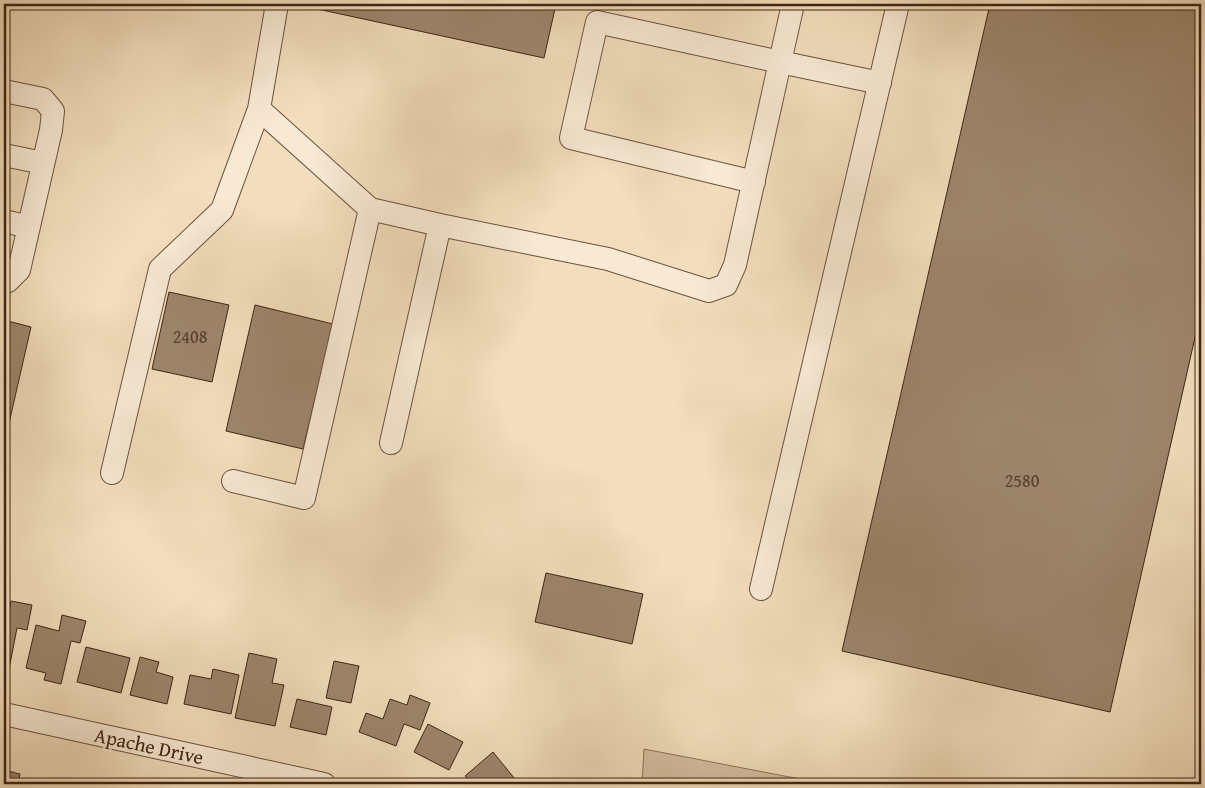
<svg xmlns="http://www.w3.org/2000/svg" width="1205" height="788" viewBox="0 0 1205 788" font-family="'Gentium Book Plus',serif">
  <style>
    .green { fill: #d4bea0; stroke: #8a725a }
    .building { fill: #9d856c; stroke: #402515 }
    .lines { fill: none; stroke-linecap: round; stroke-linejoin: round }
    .minor-casing { stroke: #6c533f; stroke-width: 24 }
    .minor { stroke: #f7e9d3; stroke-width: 22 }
    .labels { text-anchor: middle; stroke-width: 4; stroke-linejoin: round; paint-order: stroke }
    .number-label { font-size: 18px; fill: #573d2b }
    .street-label { font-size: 20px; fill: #402515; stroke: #f7e9d3 }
  </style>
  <rect width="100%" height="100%" fill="#f2ddbc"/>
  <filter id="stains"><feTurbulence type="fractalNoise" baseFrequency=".004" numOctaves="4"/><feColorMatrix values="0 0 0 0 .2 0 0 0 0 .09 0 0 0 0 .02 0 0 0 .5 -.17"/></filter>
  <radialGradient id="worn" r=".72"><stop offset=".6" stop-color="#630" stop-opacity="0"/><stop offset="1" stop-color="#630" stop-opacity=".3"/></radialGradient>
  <path class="green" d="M644,749L826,784H642Z"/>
  <path class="building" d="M309,4H556L544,58L308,7Z
    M990,4H1201V311L1110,712L842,651Z
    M169,292L229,305L212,382L152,369Z
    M255,305L333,324L303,449L226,431Z
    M4,320L31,327L4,445Z
    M546,573L643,594L632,644L535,622Z
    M11,601L32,605L27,630L17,628L9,669L4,668V626H6Z
    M62,615L86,621L80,643L71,641L61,684L44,680L46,673L26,668L36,625L59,631Z
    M86,647L130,658L121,693L77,682Z
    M249,653L277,659L272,683L284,685L275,726L235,718Z
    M140,657L159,662L156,672L173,677L167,704L130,695Z
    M334,661L359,666L351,703L326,698Z
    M213,669L239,675L231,714L184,704L190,675L211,679Z
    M410,695L430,703L420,730L404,724L396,746L359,732L366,713L383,719L390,699L407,705Z
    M297,699L332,707L326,735L290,727Z
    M428,724L463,742L449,770L414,752Z
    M493,752L519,784H473L465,776Z
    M4,770L20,774L18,784H4Z"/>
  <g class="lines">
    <defs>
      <path id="minor" d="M793,4L780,62L880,83
        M4,91L43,99L53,111L51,130L19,270L8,281L4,282
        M259,109L277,4
        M4,155L43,163
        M4,221L29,227
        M440,225L608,259L709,291L726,285L735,265L780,62L597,22L571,138L754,182
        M112,473L160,269L222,210L259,109L370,209L440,225L391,443
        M233,481L304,498L370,209
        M761,589L898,4
        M4,714L324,784"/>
    </defs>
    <use href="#minor" class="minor-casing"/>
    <use href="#minor" class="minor"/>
  </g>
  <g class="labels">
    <g class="number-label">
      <text x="190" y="343">2408</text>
      <text x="1022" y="487">2580</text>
    </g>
    <g class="street-label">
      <text transform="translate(149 746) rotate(12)" y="7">Apache Drive</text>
    </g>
  </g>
  <rect width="1205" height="788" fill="none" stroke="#f2ddbc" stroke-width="20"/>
  <rect x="5" y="5" width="1195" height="778" fill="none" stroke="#402515" stroke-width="2.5"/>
  <rect x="10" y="10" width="1185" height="768" fill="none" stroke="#402515"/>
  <rect width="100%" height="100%" filter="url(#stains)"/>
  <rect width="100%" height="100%" fill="url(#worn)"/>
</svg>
